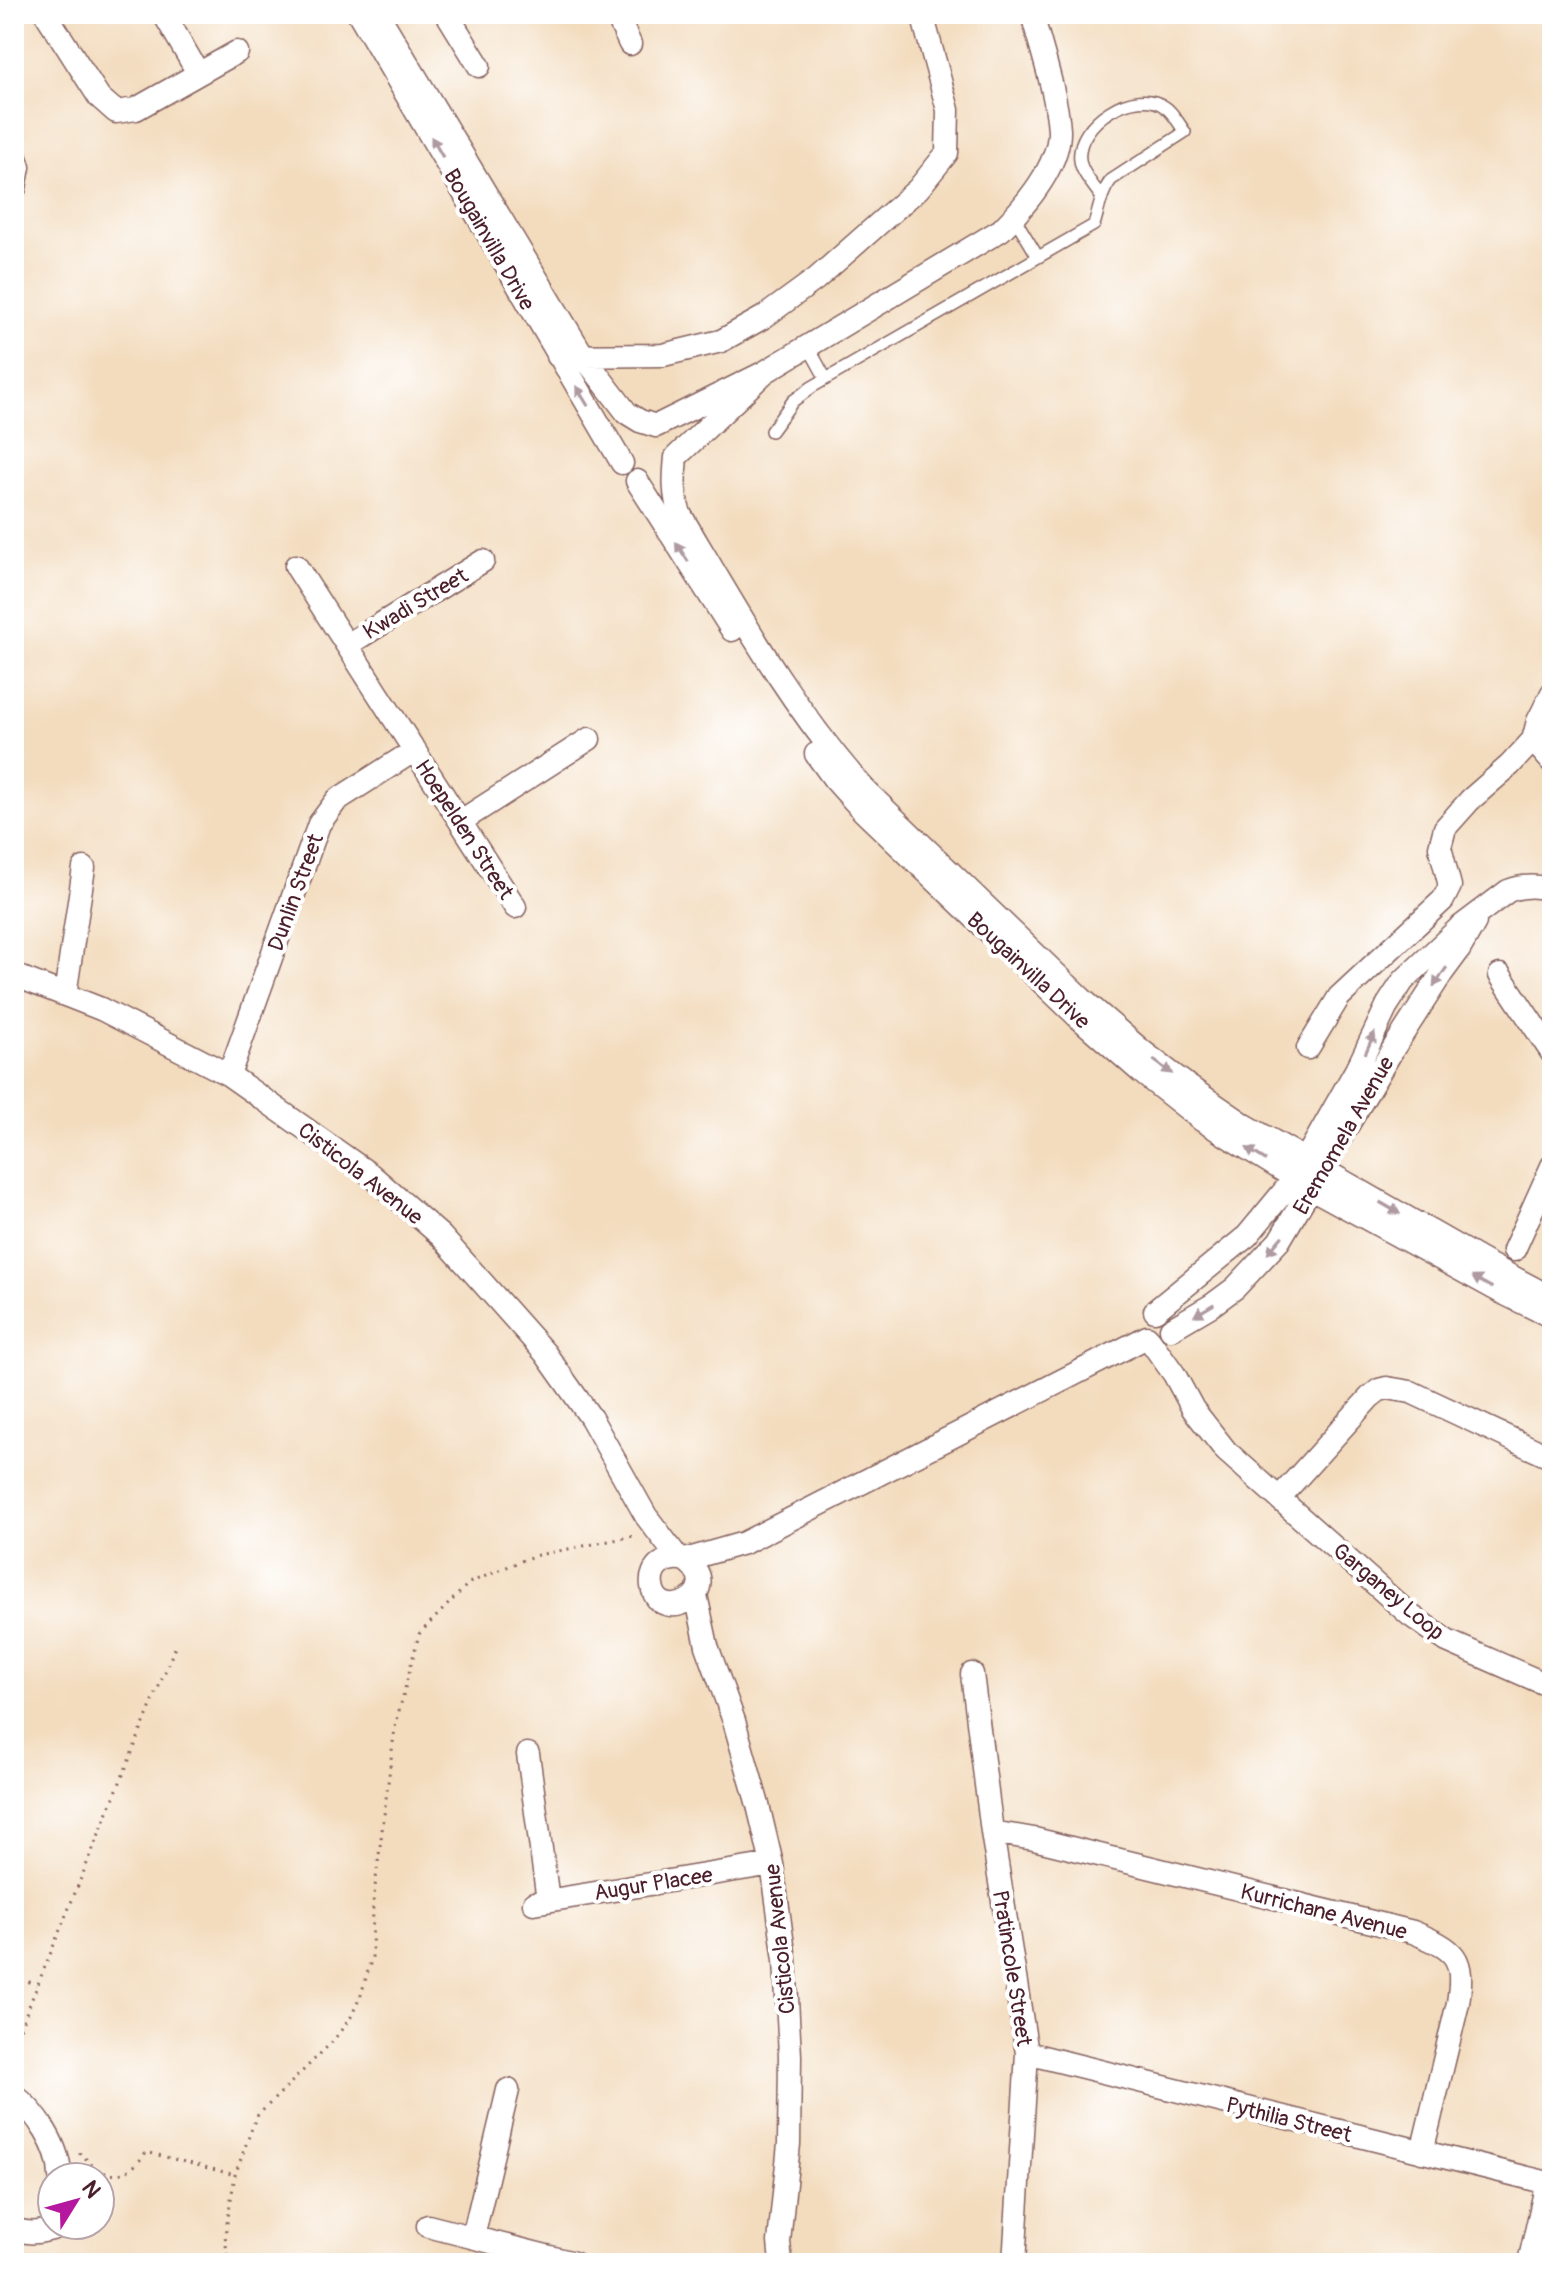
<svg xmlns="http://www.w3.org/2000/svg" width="1566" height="2277" viewBox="0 0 1566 2277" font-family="Pangolin,sans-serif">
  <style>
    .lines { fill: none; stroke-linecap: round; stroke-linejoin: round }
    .lane-casing { stroke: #85615e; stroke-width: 14 }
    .street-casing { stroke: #85615e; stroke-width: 25 }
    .path { stroke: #85615e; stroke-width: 3; stroke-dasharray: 2 6; stroke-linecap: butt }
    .lane { stroke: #fff; stroke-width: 11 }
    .street { stroke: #fff; stroke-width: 22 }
    .oneway { fill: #ae9aa0 }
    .labels { text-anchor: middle; stroke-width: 8; stroke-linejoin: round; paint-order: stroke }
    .street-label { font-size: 22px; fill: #4a1f2b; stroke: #fff }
  </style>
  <rect width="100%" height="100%" fill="#fff"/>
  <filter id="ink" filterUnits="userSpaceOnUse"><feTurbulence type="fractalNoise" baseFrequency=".0125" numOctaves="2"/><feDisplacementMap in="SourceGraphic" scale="16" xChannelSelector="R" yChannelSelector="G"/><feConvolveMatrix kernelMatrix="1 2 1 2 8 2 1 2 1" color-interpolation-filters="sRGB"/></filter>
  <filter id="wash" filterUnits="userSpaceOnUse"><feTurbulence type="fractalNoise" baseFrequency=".006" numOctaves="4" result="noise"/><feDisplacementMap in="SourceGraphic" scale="32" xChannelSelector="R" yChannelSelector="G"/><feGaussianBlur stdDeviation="1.8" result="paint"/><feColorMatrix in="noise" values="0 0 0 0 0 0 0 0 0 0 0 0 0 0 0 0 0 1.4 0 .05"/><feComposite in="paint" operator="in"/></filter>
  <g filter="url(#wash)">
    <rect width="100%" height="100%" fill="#f3dcbe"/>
  </g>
  <g filter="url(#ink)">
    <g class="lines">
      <defs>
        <path id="lane" d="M1014,217L1038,257
          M808,346L826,379
          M771,431L793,401L812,387L1094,225C1099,209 1101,193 1111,180L1185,132C1179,124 1173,112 1165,107C1136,85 1075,123 1080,160C1081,173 1095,187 1102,198"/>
        <path id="street" d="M46,14L99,97L116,112L136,109L237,52
          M164,14L198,73
          M359,14L622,463
          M378,14L584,357L627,413L640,421L656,426L765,372L1001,230C1025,206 1060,165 1059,130C1057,96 1041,48 1032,14
          M447,14L479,66
          M616,14L630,44
          M14,152L19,167L15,188
          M558,356L663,355L721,341L764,317L816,279L918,189L947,153L948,110L922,14
          M765,372L676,457C674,478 673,494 680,514C737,610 791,708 866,791L1082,999L1142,1051L1188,1086L1245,1125L1488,1264L1552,1298
          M637,481L732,630
          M296,566L515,907
          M347,645L483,561
          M1533,740L1552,762
          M816,754L835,780L862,810L1077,1016L1141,1072L1203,1121L1311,1188L1501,1292L1552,1317
          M461,821L589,739
          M14,975L101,1009L229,1075L371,1175L441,1236L545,1353L591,1418L646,1516L678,1558
          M1500,975L1552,1053
          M65,995L84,868
          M1308,1048L1339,997L1443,900L1450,886L1440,847L1445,828L1470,800L1510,765L1533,740L1538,721L1552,693
          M229,1075L319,824L337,800L415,750
          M1514,1250L1552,1166
          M1155,1311L1247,1236L1295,1178L1360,1063L1388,1004L1403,981L1459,928L1508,891C1523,885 1537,885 1552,890
          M1171,1329L1212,1305L1235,1288L1279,1241L1393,1049L1442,973L1459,950L1475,922
          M1149,1339L1174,1374L1193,1409L1226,1451L1410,1615L1447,1641L1552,1687
          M1280,1497L1370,1397L1379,1390L1387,1388L1411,1392L1552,1458
          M685,1560C729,1590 660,1629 652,1586C649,1566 668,1555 685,1560L744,1543L1147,1337
          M696,1595L707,1646L734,1721L758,1805L772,1864L785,1960L790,2056L789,2144L779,2242L781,2263
          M972,1674L992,1832L1027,2053L1014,2263
          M528,1754L548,1900
          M992,1832L1034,1839L1413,1932C1456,1950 1465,1956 1458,2003L1422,2152
          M534,1903L772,1864
          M1027,2053L1552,2184
          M14,2095C37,2113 60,2147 60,2177
          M428,2226L574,2263
          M14,2229C28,2234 38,2233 52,2229L54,2225
          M473,2237L508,2090
          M1529,2263L1547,2183"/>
      </defs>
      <use href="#lane" class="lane-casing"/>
      <use href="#street" class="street-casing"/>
      <path class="path" d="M14,1975L36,1985
        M14,2043L175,1647
        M79,2153C84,2156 88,2161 93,2166C115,2183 133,2172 146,2152L235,2175
        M228,2263L225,2235L235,2175L256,2117L333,2041L351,2017L361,1995L372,1957L373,1903L395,1727L419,1634L469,1583L533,1556L634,1536"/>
      <use href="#lane" class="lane"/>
      <use href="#street" class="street"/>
    </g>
    <defs><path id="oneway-solid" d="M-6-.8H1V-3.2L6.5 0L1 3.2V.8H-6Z" transform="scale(2)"/></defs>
    <g class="oneway">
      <use href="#oneway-solid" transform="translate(437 147) rotate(-120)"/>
      <use href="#oneway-solid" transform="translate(582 396) rotate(-121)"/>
      <use href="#oneway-solid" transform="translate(682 552) rotate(-123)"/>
      <use href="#oneway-solid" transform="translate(1440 977) rotate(125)"/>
      <use href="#oneway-solid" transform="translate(1370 1043) rotate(-66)"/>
      <use href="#oneway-solid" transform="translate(1163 1067) rotate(37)"/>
      <use href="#oneway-solid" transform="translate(1256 1154) rotate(-148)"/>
      <use href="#oneway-solid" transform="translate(1390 1208) rotate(30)"/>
      <use href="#oneway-solid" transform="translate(1275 1245) rotate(130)"/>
      <use href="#oneway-solid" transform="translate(1482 1282) rotate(-151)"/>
      <use href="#oneway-solid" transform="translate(1204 1310) rotate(149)"/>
    </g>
  </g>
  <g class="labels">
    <g class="street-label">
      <text transform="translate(490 239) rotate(60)" y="8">Bougainvilla Drive</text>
      <text transform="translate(415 603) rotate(-31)" y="8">Kwadi Street</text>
      <text transform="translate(465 829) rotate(57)" y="8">Hoepelden Street</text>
      <text transform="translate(295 892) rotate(-70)" y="8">Dunlin Street</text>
      <text transform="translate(1029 970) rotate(43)" y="8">Bougainvilla Drive</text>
      <text transform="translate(1343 1135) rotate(-60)" y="8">Eremomela Avenue</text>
      <text transform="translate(361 1173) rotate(38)" y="8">Cisticola Avenue</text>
      <text transform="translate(1389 1591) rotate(40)" y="8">Garganey Loop</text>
      <text transform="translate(653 1883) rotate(-9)" y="8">Augur Placee</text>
      <text transform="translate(1324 1911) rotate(14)" y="8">Kurrichane Avenue</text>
      <text transform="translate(779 1939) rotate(-96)" y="8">Cisticola Avenue</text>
      <text transform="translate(1013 1968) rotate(81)" y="8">Pratincole Street</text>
      <text transform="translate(1289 2119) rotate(14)" y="8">Pythilia Street</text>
    </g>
  </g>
  <rect width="1566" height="2277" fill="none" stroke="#fff" stroke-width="48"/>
  <g transform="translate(76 2201) rotate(53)"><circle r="38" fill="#ffffff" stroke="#b7a5aa" stroke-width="2"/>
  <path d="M0-6L14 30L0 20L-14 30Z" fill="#b5179e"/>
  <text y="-12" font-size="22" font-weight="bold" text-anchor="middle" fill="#4a1f2b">N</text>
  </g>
</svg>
